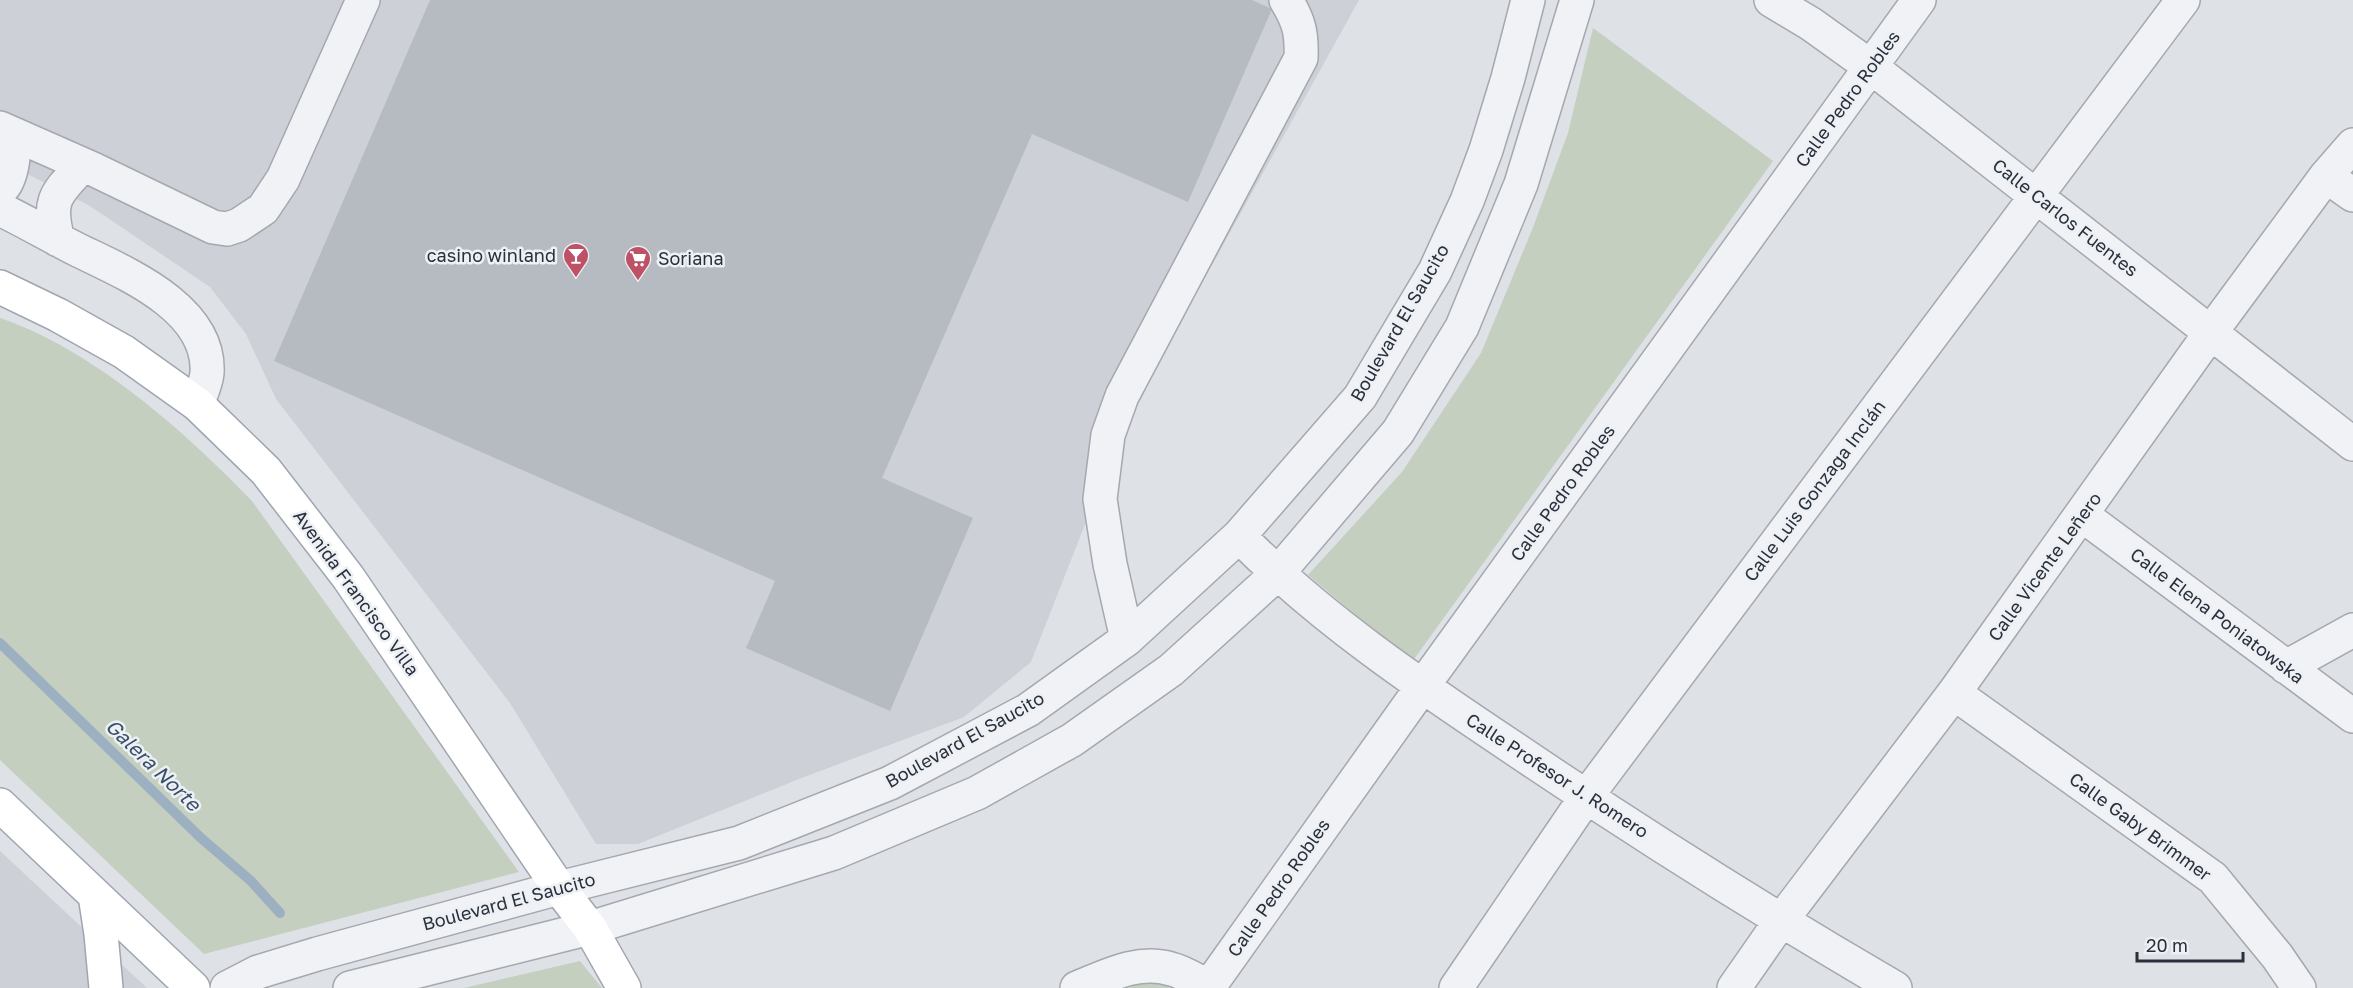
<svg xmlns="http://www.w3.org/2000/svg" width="2353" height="988" viewBox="0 0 2353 988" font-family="'Golos Text',sans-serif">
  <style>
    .built { fill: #cdd1d7 }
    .green { fill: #c4cfc0 }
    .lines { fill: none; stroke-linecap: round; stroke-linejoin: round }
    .stream { stroke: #9db0c2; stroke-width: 10 }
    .building { fill: #b6bbc2 }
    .minor-casing { stroke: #a4a8af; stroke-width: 36 }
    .major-casing { stroke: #9fa6b0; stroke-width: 36 }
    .minor { stroke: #f0f2f5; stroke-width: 33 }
    .major { stroke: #fff; stroke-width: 33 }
    .labels { text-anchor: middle; stroke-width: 5; stroke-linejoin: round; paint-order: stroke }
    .street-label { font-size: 18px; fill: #29303b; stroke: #edf0f4 }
    .poi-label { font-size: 18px; fill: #29303b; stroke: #edf0f4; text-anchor: end }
    .water-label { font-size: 20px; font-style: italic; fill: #39506a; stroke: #edf0f4 }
  </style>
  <rect width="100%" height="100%" fill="#dee1e6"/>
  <path class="built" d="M0,0H1359L1126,420L1031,662L964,717L799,779L638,844H596L510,703L276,399L246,334L210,287L90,206L0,160Z
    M0,851L147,988H0Z"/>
  <path class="green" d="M1593,28L1773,161L1412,662L1308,575L1402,472L1481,353L1532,230L1568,133Z
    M0,318C92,349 186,432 252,501L519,872L204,954L0,760Z
    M580,961L602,988H464Z
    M1161,981L1170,988H1128L1135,984Z"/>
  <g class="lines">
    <path class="stream" d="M0,643L201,838L251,881L280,913"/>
  </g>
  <path class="building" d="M430,0H1252L1272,9L1188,202L1032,134L882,478L973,518L890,711L746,648L775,581L274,361Z"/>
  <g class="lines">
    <defs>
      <path id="minor" d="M1771,0L1811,24L1871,67L2353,444
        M0,128L93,169L213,227L227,229L239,225L263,209L283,179L363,0
        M2326,176L2353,195
        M0,190C13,181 14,150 15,135
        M0,209C27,222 52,237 78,250C125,273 211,308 207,373C206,384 201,394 197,404
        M58,240C47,199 56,194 83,165
        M2082,515L2353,716
        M1239,536C1321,619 1419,685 1515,749C1639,833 1766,913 1895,988
        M1127,639L1110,564L1100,499L1108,435L1122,396L1301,58C1302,33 1299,21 1286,0
        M2286,667L2353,630
        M1954,693L2213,878L2277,956L2299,988
        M227,988L258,972L317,954L559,888L739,843L890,783L1028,710L1127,639L1239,536L1360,397L1435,271L1467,201L1486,150L1508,78L1528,0
        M350,988L590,928L834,853L977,793L1072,740L1171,670L1277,574L1398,432L1462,327L1521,184L1577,0
        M1077,988C1107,976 1138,959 1171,969C1184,972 1197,981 1209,987
        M1208,988L1422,687L1919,0
        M1456,988L1586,797L2183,0
        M1734,988L1780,922L1954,693L2211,332L2326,176L2353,145"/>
      <path id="major" d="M0,287L58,315L124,352L197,404L266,471L348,577L559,888L590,928L624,988
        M0,805L193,988
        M95,895L101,934L106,988"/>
    </defs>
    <use href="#minor" class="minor-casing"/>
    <use href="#major" class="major-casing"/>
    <use href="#minor" class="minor"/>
    <use href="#major" class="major"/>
  </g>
  <defs>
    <symbol id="bar-pin" viewBox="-11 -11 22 30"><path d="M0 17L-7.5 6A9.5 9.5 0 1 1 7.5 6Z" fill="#bd5165" stroke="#edf0f4"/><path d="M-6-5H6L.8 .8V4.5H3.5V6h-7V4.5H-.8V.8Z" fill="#fff"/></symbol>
    <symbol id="supermarket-pin" viewBox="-11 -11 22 30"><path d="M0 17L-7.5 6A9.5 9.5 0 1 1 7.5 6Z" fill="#bd5165" stroke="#edf0f4"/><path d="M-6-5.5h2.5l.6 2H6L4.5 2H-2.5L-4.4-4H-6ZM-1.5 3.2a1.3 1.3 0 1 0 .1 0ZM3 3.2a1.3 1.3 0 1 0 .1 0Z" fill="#fff"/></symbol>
  </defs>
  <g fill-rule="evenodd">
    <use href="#bar-pin" x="561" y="241" width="30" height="40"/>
    <use href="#supermarket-pin" x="623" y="244" width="30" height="40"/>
  </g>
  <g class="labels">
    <g class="street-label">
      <text transform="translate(1848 99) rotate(-54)" y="6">Calle Pedro Robles</text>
      <text transform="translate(2065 218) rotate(38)" y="6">Calle Carlos Fuentes</text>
      <text transform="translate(1400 323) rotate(-60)" y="6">Boulevard El Saucito</text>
      <text transform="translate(1815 491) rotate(-53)" y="6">Calle Luis Gonzaga Inclán</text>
      <text transform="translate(1563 493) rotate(-54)" y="6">Calle Pedro Robles</text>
      <text transform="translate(2045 567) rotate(-54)" y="6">Calle Vicente Leñero</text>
      <text transform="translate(356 593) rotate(54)" y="6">Avenida Francisco Villa</text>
      <text transform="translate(2217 616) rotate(37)" y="6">Calle Elena Poniatowska</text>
      <text transform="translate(965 740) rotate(-29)" y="6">Boulevard El Saucito</text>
      <text transform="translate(1557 776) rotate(33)" y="6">Calle Profesor J. Romero</text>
      <text transform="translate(2140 827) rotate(36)" y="6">Calle Gaby Brimmer</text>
      <text transform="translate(1279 888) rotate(-55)" y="6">Calle Pedro Robles</text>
      <text transform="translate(509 902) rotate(-15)" y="6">Boulevard El Saucito</text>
    </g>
    <g class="poi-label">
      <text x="556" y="262">casino winland</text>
      <text x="658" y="265" text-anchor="start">Soriana</text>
    </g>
    <g class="water-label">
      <text transform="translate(153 765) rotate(44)" y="7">Galera Norte</text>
    </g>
  </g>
  <path d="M2137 952v9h106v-9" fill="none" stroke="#29303b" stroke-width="3"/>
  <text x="2146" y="952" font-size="18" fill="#29303b" stroke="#edf0f4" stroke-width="4.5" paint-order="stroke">20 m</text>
</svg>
